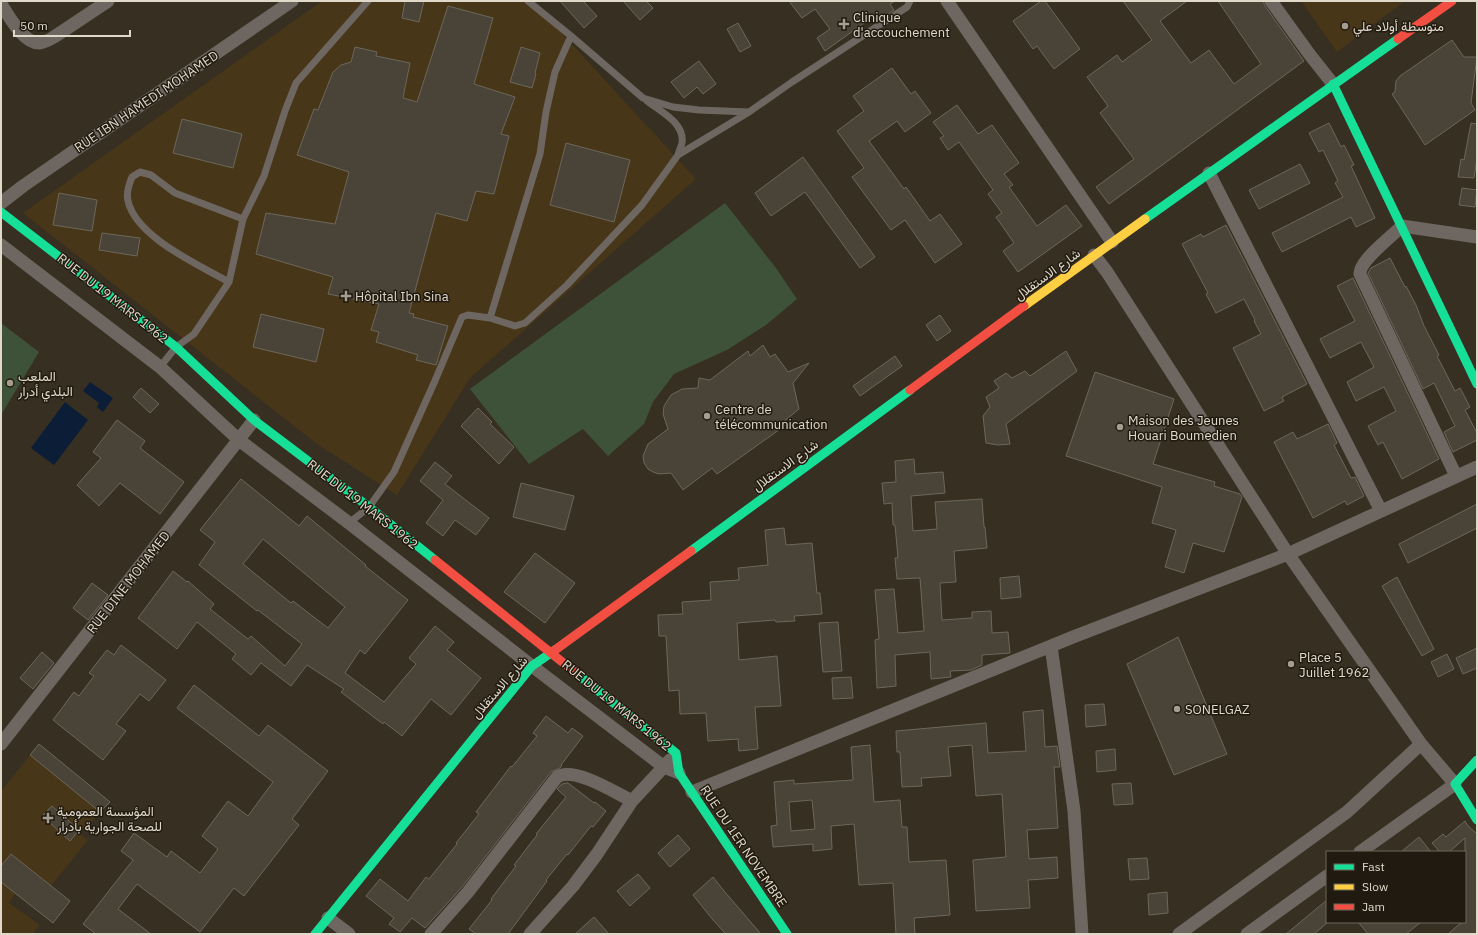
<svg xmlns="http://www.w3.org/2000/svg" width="1478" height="935" viewBox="0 0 1478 935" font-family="'IBM Plex Sans',Vazirmatn,sans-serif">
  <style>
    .built { fill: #473618 }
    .green { fill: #3e5239 }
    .water { fill: #0b1d37 }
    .building { fill: #4a4338; stroke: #6d675b; fill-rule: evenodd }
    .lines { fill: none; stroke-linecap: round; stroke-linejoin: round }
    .lane { stroke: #6e6761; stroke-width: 7 }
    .street { stroke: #6e6761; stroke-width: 13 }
    .fast { stroke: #16e098; stroke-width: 9 }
    .slow { stroke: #ffcf43; stroke-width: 9 }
    .jam { stroke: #f24e42; stroke-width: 9 }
    .poi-dot { fill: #a59d8e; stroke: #211a10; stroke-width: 1.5 }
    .labels { text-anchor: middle; stroke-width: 3; stroke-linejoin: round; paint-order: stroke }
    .poi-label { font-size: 13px; fill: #e0d8c9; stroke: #211a10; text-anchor: start }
    .street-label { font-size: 13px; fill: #e0d8c9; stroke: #211a10 }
  </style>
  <rect width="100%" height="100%" fill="#372f21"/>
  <path class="built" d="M322,1H532L696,179L470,378L397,495L317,444L23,213Z
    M1301,1H1405L1337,52Z
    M39,744L110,803L79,833L88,840L51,886L11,854L1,866V791Z
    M1,880L16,893L9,903L40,925L33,934H1Z"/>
  <path class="green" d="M725,203L776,268L797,299L766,325L727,350L674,374L653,402L644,424L608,456L583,429L529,464L470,389Z
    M1,323L39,352L1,415Z"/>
  <path class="water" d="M90,382L113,398L103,412L97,407L99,403L83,391Z
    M65,402L88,420L54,465L31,448Z"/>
  <path class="building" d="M405,1H424L419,22L402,18Z
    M560,1H583L597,16L584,28Z
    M623,1H646L653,8L640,20Z
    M789,1H895L890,4L894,10L882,18L878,13L825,51L817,38L830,29L815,9L802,18Z
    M1041,1H1045L1080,49L1054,69L1037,46L1033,49L1013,21Z
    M1123,1H1187L1160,21L1191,63L1209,50L1234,84L1261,64L1218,1H1263L1265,6L1304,61L1109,204L1096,187L1134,159L1100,113L1108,106L1087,77L1117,55L1122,62L1152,40Z
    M448,6L493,18L474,84L515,97L501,134L509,136L494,194L476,191L467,221L436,213L409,313L414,314L413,317L448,326L436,365L416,360L418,355L376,342L379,332L371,330L379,304L328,294L333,277L256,254L266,213L335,224L349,172L297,155L314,109L318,110L333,72L341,65L351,62L355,47L377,52L376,56L410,63L403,98L417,102Z
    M738,23L751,46L740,52L727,29Z
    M1452,40L1464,57H1477L1471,103L1475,110L1425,145L1392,94L1395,92L1396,81L1400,76Z
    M521,47L540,53L535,73L536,74L532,88L510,82Z
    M699,61L716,84L703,94L697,87L684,98L671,82Z
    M892,68L911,94L915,91L931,113L905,132L897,121L869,141L904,189L906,187L930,221L940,214L962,244L935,263L905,220L891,230L852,177L864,168L837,131L864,111L853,96Z
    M957,105L978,134L992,125L1019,163L1004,174L1013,185L1009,187L1037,226L1066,205L1082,226L1018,272L1003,251L1014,243L996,217L1002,213L988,194L993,190L959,142L948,150L940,138L944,136L933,122Z
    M182,119L242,134L233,168L173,153Z
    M1329,123L1341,147L1344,145L1354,165L1351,166L1375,218L1356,227L1351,217L1282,252L1272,233L1343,197L1335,183L1338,181L1323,150L1319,152L1309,133Z
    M1471,123L1477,124V158L1474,178L1458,177L1461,159L1464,160Z
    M566,143L630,160L614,222L550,205Z
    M803,157L875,257L860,268L805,192L771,216L755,193Z
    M1300,164L1310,183L1259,209L1249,190Z
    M1462,188L1477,190L1475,207L1459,205Z
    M59,193L97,200L92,231L53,225Z
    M1226,225L1307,384L1282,397L1284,401L1264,411L1233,348L1261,334L1254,321L1255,320L1244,299L1216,313L1206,294L1208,293L1182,244L1201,234L1203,237Z
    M102,233L140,238L137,256L99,250Z
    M1390,258L1405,287L1406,286L1416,305L1424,326L1439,355L1437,356L1455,391L1460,388L1470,407L1465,410L1477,433V440L1453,452L1444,432L1455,426L1434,383L1423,389L1368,273L1371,268Z
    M1353,278L1439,459L1402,479L1383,442L1378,445L1368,426L1396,411L1384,387L1356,401L1347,382L1374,367L1361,342L1330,358L1320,339L1355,321L1337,286Z
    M261,314L324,329L316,362L253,347Z
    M940,315L951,331L937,341L926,325Z
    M763,345L770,357L775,354L788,372L809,363L793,383L799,409L781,424L783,427L717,474L712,468L683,490L671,473L659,474L653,472L648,469L644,463L643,456L648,444L668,429L663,414L664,406L671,395L682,389L698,388L699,378L710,380L748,351L750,356Z
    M1066,351L1077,371L1006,424L1010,444L998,445L986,443L983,416L990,407L986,397L999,388L994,381L1006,373L1012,378L1025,371L1030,376Z
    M895,356L902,366L860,396L853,386Z
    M1095,372L1174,399L1153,464L1215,482L1214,486L1240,494L1242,497L1224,552L1193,543L1184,573L1165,567L1176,530L1152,523L1162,487L1066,456Z
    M141,388L159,404L150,413L133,397Z
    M478,408L492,422L490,424L514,447L499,464L461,426Z
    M117,420L145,441L140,448L184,482L160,514L120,483L99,506L77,485L101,458L93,452Z
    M1328,424L1337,443L1334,445L1351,478L1355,477L1364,496L1347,505L1345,501L1313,518L1274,442L1293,432L1297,439Z
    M914,459L915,474L943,472L945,493L911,496L913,531L937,529L935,502L982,499L984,527H985L987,548L954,551L956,582L940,583L942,620L972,618V612L991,611L992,633L1008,632L1010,653L982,655V665L971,670L950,671L951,677L931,679L930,652L895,655L896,686L877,688L875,640L879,639L875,590L894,589L898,633L924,631L920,578L897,579L895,558H898L895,525H893L892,503L884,504L882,483L896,482L895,461Z
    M435,462L452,476L445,484L489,518L476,535L455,520L443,536L426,523L443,500L420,481Z
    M241,479L299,526L307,516L366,565L365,566L408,600L365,654L360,650L345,673L384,702L416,664L409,658L435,626L454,642L447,650L481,678L451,715L431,699L402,736L384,722L383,724L341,692L344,689L307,665L291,686L261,663L251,675L232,659L236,654L197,622L177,649L138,618L173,571L187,582L188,581L214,604L210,609L248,639L251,636L285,666L302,644L258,610L257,611L199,565L215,542L200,530ZM263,539L345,607L328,628L293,601L291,603L243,564Z
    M521,483L574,496L565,530L513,517Z
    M1477,504V528L1408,563L1399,544Z
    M784,528L786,545L812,543L817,593H820L822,614L794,616L795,621L776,622L775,620L737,623L739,660L777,656L781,706L755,707L758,749L739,751L738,739L708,741L706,713L680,714L679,690L669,691L666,636H659L658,615L683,614L682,602L711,600L710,582L739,580L738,568L768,565L765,530Z
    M535,553L575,583L545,623L504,592Z
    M1019,576L1021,597L1001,599L1000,578Z
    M1397,577L1434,649L1422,656L1382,586Z
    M92,583L108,595L88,620L73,608Z
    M838,622L842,671L823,672L819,623Z
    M1178,637L1227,754L1174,775L1127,664Z
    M121,645L166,680L149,701L140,694L116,724L126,731L103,760L53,720L74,692L79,696L94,676L89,673L107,650L114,655Z
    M1477,648V668L1463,674L1456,658Z
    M42,652L54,663L33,689L20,678Z
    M1447,654L1454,669L1438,677L1431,662Z
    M851,677L853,698L833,699L832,678Z
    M194,685L259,736L268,725L328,771L292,819L299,825L244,896L234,888L200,932L137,884L118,909L151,934H96L83,924L133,860L121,851L134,833L167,857L171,851L200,873L218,849L202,836L228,801L248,816L273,782L177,708Z
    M1104,704L1106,725L1086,727L1085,705Z
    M1043,710L1045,747L1057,746L1060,767H1054L1058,828L1027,830L1029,859L1057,857L1058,878L1028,880L1030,908L976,911L973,860L1006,857L1002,794L976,796L972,745L948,747L951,776L921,778L922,786L902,787L900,752H897L896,731L986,723L988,753L1026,751L1023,712Z
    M546,716L568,733L572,728L583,736L561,765H562L560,768L551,772L462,887L425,928L412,918L400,932L389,924L394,918L366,896L380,879L408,901L426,877L429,879L457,844L456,843L479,814L476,812L511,766L512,767L537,736L533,733Z
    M39,744L110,802L100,812L30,755Z
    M870,745L874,802L900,800L902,827H907L909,862L946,860L950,915L914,918L915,934H896L893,883L859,885L854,824L831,826L832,849L813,851V844L773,847L771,826L777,825L774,782L794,780V784L853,780L851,747ZM812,800L815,829L791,831L789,802Z
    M1115,749L1116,770L1097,772L1096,751Z
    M566,783H568L594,803L595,802L606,811L593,827L591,826L568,855L567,854L546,880L547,881L508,934H476L469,929L492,900L491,899L516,866L514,865L537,835L536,834L566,797L557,789L562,784Z
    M1131,783L1133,804L1114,805L1112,784Z
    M52,806L79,830L70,841L42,816Z
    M1465,821L1468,826L1477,834V934H1448L1462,922H1465V838L1449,852H1440L1432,843L1443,834L1446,837Z
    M678,835L690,849L670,867L658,853Z
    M1419,837L1431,852H1401Z
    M11,854L70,901L53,923L1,882V866Z
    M1147,858L1149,879L1130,880L1128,859Z
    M638,874L650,888L630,906L617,891Z
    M713,877L724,891L761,934H726L713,920L693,895Z
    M1167,892L1168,913L1149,915L1148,894Z
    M1327,900V923L1314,934H1286Z
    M594,917L609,934H575Z
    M1358,922H1421L1406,934H1368Z"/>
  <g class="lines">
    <path class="lane" d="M528,1L571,36L643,98L673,107L699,110L749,112L792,82L907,7L910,1
      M647,101C660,111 685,123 682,143C681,147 679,151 678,155
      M229,282C199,265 136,237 128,201C126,193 129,184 132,177L140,172L151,175L175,193L243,219
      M490,318L540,154L546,112L555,72L571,36
      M160,367L176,347L194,334L229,282L243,219L264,176L285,111L296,83L368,1
      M349,523L369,507L394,472L434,383L462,317L468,315L490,318L515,326L525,323L567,285L642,205L678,155L749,112"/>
    <path class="street" d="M947,1L1112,242
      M1271,1L1310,55L1333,84
      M1,4C9,16 23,43 39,43C45,42 49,40 54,37L108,1
      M1209,173L1381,511
      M1,203L23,186L292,1
      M1,245L160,367L239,440L349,523L532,666L664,767L679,773
      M1094,255L1107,272L1288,554L1421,744L1347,812L1179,934
      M1456,476L1360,274C1359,261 1392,236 1402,226L1477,237
      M1051,646L1074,811L1082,934
      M1,744L254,420
      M692,792L1073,637L1288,554L1477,467
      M1360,852L1455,784L1421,744
      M328,918L349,934
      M431,934L468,892L557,777C574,766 616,793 632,801
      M530,934L573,886L597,854L632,801L670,760
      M1247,934L1327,876"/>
    <path class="fast" d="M1333,84L1477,384
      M1,212L176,347L254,420L369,507L435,560
      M1145,219L1398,39
      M691,551L910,390
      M576,673L676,753L679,773L787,934
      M1477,760L1455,784L1477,820
      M315,934L532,666L555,650"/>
    <path class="slow" d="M1024,306L1145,219"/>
    <path class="jam" d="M1398,39L1452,1
      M910,390L1024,306
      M435,560L576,673
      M555,650L691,551"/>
  </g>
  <g class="poi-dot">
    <path d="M842 18h4v4h4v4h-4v4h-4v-4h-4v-4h4z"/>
    <circle cx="1345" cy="26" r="4"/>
    <path d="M344 290h4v4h4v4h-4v4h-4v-4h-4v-4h4z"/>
    <circle cx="10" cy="383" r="4"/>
    <circle cx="707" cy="416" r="4"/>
    <circle cx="1120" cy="427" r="4"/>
    <circle cx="1291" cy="664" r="4"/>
    <circle cx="1177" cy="709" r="4"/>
    <path d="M46 812h4v4h4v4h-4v4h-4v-4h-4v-4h4z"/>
  </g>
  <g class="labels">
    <g class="poi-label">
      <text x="853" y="22">Clinique<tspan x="853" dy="15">d'accouchement</tspan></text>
      <text x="1353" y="31">متوسطة أولاد علي</text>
      <text x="355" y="301">Hôpital Ibn Sina</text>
      <text x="18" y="381">الملعب<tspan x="18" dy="15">البلدي أدرار</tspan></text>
      <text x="715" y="414">Centre de<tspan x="715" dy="15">télécommunication</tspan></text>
      <text x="1128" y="425">Maison des Jeunes<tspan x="1128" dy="15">Houari Boumedien</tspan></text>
      <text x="1299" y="662">Place 5<tspan x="1299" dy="15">Juillet 1962</tspan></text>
      <text x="1185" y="714">SONELGAZ</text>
      <text x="57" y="816">المؤسسة العمومية<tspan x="57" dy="15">للصحة الجوارية بأدرار</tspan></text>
    </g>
    <g class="street-label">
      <text transform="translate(146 101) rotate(-34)" y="5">RUE IBN HAMEDI MOHAMED</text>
      <text transform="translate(1047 274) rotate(-36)" y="5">شارع الاستقلال</text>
      <text transform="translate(113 298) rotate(38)" y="5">RUE DU 19 MARS 1962</text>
      <text transform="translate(785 465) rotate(-36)" y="5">شارع الاستقلال</text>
      <text transform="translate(363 504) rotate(38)" y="5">RUE DU 19 MARS 1962</text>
      <text transform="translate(128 582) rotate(-52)" y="5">RUE DINE MOHAMED</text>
      <text transform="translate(499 687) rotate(-49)" y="5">شارع الاستقلال</text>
      <text transform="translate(617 705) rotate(39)" y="5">RUE DU 19 MARS 1962</text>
      <text transform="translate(744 846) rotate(56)" y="5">RUE DU 1ER NOVEMBRE</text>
    </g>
  </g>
  <rect width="1478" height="935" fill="none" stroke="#e0d8c9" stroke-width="4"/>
  <rect x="1326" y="851" width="140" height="72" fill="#211a10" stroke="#6d665a"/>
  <rect x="1334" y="864" width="20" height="6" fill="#16e098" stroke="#6d665a"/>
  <text x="1362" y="871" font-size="12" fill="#e0d8c9">Fast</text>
  <rect x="1334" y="884" width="20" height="6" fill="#ffcf43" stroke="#6d665a"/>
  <text x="1362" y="891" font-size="12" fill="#e0d8c9">Slow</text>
  <rect x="1334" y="904" width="20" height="6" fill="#f24e42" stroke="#6d665a"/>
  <text x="1362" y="911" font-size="12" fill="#e0d8c9">Jam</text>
  <path d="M14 30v6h116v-6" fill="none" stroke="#e0d8c9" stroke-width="2"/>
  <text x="20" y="30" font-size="12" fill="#e0d8c9" stroke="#211a10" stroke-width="3" paint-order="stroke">50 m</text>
</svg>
